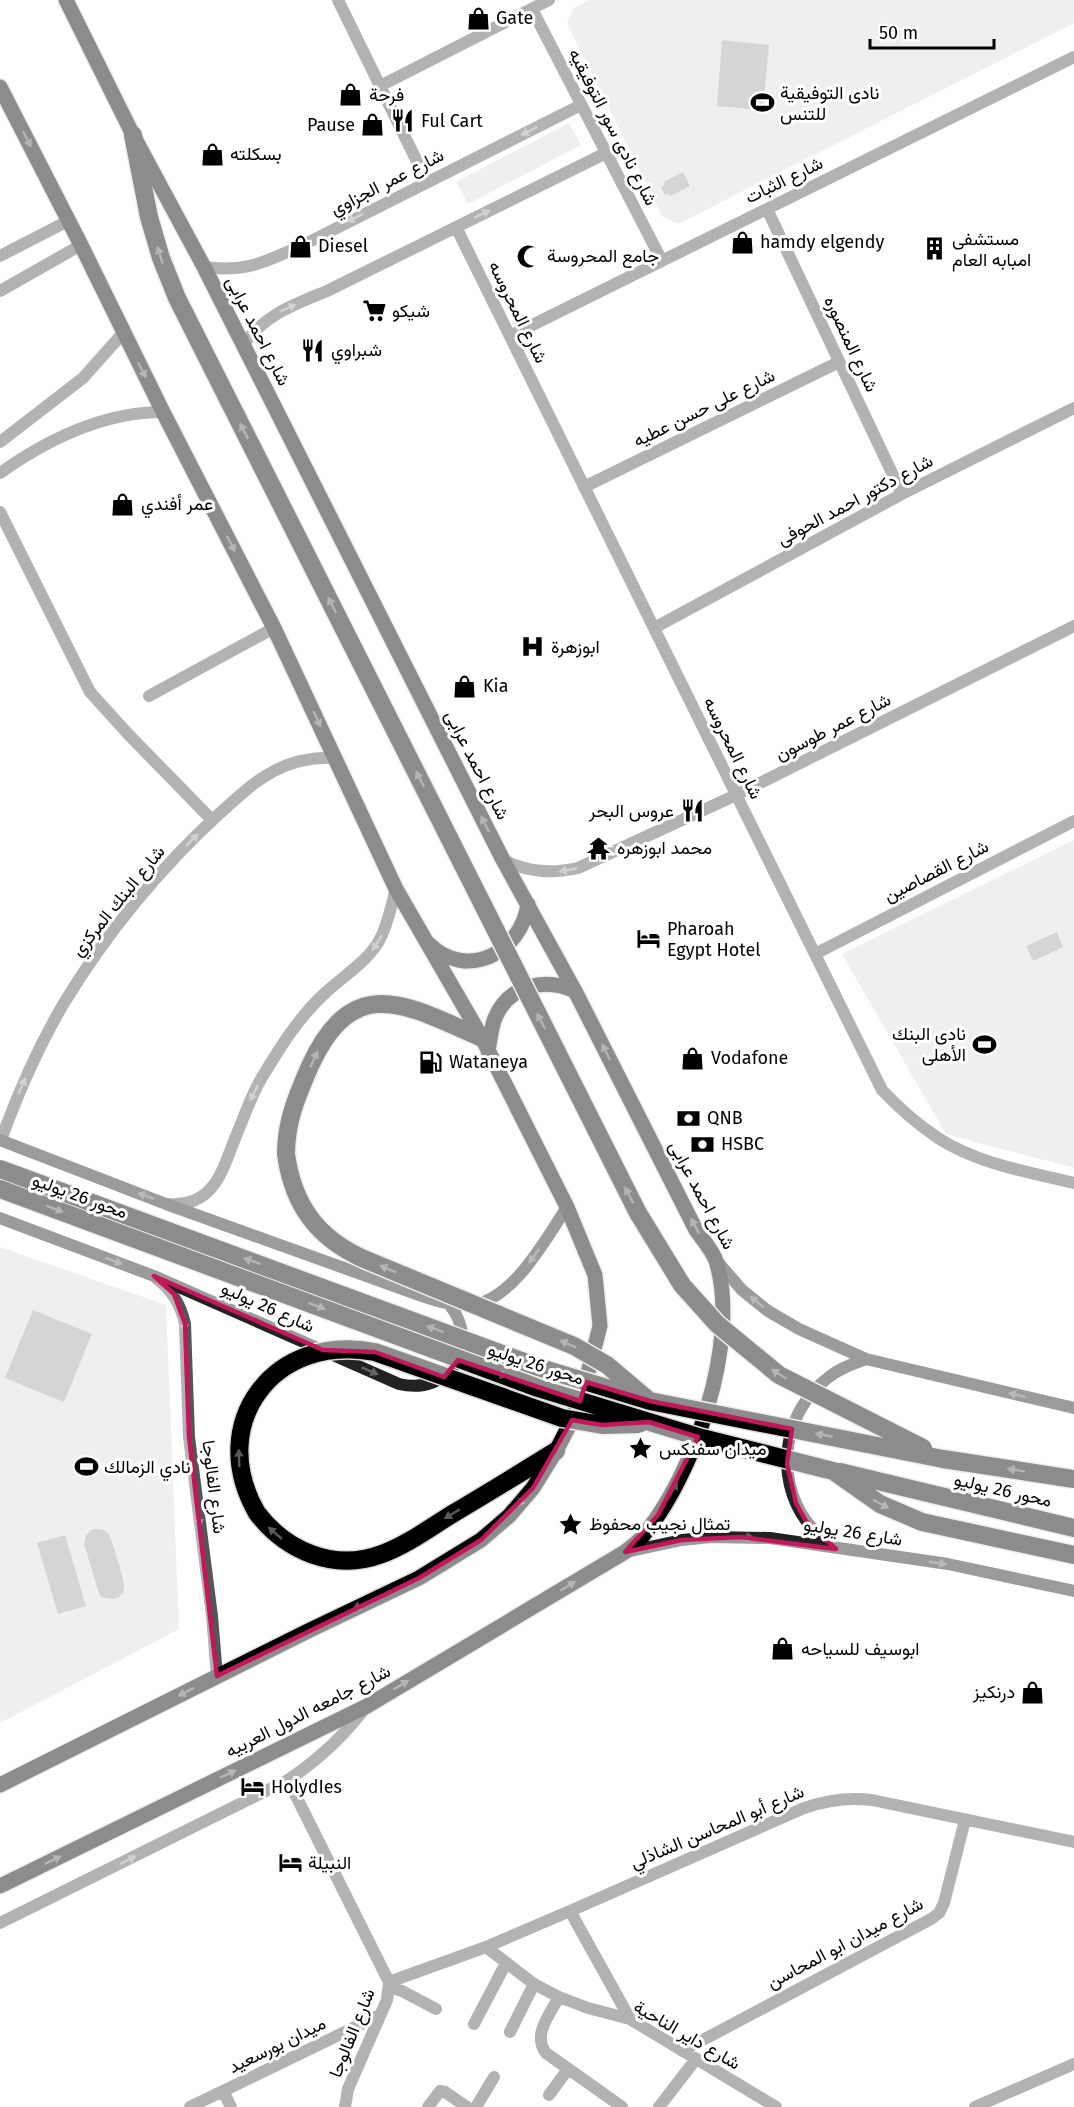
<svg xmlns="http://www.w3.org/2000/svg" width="1074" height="2107" viewBox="0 0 1074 2107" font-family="'Fira Sans',Vazirmatn,sans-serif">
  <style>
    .green { fill: #dcdcdc }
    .water { fill: #a3a3a3 }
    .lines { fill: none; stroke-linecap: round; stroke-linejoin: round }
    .primary-casing { stroke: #dbdbdb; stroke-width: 18 }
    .motorway-casing { stroke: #dbdbdb; stroke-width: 21 }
    .minor { stroke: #555; stroke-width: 12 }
    .tertiary { stroke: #555; stroke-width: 12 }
    .secondary { stroke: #222; stroke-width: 12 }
    .primary { stroke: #000; stroke-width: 15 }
    .motorway { stroke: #000; stroke-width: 18 }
    .motorway-bridge-casing { stroke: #dbdbdb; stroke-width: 21; stroke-linecap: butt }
    .motorway-bridge { stroke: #000; stroke-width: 18 }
    .oneway { fill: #999 }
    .oneway2 { fill: #595959 }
    .oneway3 { fill: #646464 }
    .marked { fill: none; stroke: #c2185b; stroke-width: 4.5; stroke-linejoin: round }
    .labels { text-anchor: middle; stroke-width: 6; stroke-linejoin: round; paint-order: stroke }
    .poi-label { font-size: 18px; fill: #000; stroke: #fff; text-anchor: start }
    .street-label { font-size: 18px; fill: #000; stroke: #fff }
  </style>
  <rect width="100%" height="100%" fill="#fff"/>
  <path class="green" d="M589,0H1074V23L678,224L662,216L567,23L574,8Z
    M569,123L581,145L468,204L456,182Z
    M1074,840V1168L946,1134L842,954Z
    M0,1247L166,1305L179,1629L0,1723Z"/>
  <path class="water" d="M722,40L769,45L763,110L717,106Z
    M683,172L690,186L670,196L668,193L665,195L661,187L665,185L663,182Z
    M1057,932L1063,947L1033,961L1026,946Z
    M33,1310L92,1334L64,1402L5,1378Z
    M93,1529C99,1529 106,1529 109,1535C112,1540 124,1579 124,1585C125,1600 110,1601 100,1596L84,1544L86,1535Z
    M65,1535L86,1606L58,1614L37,1543Z"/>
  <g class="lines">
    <defs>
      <path id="primary" d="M0,87L81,245L163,412L274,628L396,889L482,1038L567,1207L595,1275L600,1326L583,1392L570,1424L556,1451L533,1488L509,1516L481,1540L419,1578L308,1631L0,1785
        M429,944C467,981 521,953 528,904
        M488,1051C490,1040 491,1028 495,1018C509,985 545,977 575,991
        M0,1886L367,1706L625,1552C631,1547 637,1543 642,1537C694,1476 741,1340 716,1261C713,1251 703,1240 696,1230L575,991L503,860L204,267L133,135L66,0"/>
      <path id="motorway" d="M133,135L149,217L161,258L177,298L484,907
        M286,1154C286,1121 297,1096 310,1066C354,970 408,1006 482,1038
        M833,1471L880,1504L922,1522L1074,1555
        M840,1472L1074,1528
        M257,1513C286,1551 334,1572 382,1554C407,1545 431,1527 454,1513C488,1493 522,1472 556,1451"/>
    </defs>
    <use href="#primary" class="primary-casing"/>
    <use href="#motorway" class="motorway-casing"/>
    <path class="minor" d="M338,0L427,182
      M532,9L662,261
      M380,86L549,0
      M767,209L902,494
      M456,227L882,1090C899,1108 917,1124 938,1138C978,1164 1029,1172 1074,1183
      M0,256L68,221
      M204,267C247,273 267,261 305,244L581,105
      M0,291L81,245
      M510,336L1074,57
      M243,345C266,314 293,305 327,291L606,153
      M584,487L839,362
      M0,512L90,692L128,734L212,820
      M654,628L902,494L1074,408
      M149,696L274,628
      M503,860C528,872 551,874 578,868L736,795L1074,626
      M815,954L1074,821
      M1,1140C18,1093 38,1047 64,1003C106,934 160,868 220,813C237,798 253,782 274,771C293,761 313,757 335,758
      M168,1204C212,1207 221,1175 234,1141C243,1120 250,1098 261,1079C279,1049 298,1018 324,994C342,977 366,963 379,941C388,925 391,906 396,889
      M288,1780L389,1982L387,2000L348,2089L345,2107
      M570,1911L630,2019
      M486,1947L534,1984L559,1997L588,2008L630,2019L776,2107
      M389,1982L486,1947L570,1911L804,1808C827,1800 848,1797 872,1800L1074,1842
      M389,1987L402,1991L436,2009
      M559,1997C550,2014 532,2035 546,2053L622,2107
      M474,2024L506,1963
      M510,2032L534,1984
      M682,2051L931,1919L939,1913L944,1903L965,1820
      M223,2091L231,2107
      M549,2095L568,2069
      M190,2107L380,2015
      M428,2107L440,2091L445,2092L467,2107
      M476,2107L494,2077
      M659,2107L696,2059
      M975,2107L1074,2064"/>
    <path class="tertiary" d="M0,442L83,378L123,333
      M0,473C48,439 104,412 163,412
      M157,1279C173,1291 181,1305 185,1324L189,1437L212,1616L217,1676
      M0,1923L288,1780C318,1760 343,1737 365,1708"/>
    <path class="secondary" d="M0,1140L166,1204L422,1296C437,1301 452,1306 468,1305C511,1304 546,1239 567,1207
      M0,1218L154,1276L399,1384C450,1396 482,1345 449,1304
      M716,1260L742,1290L768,1311L799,1329L866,1359L1074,1408
      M834,1547C824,1539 815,1532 807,1522C773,1476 784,1410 829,1377C840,1368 853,1364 866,1359
      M626,1552L682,1540L711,1537L770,1538L948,1564L1074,1591"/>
    <use href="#primary" class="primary"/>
    <use href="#motorway" class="motorway"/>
    <defs>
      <path id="motorway-bridge" d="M484,907L638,1213L682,1285L717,1324L779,1375L923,1448
        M286,1154C293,1205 317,1238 364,1259L574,1346L607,1365L646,1398
        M0,1169L494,1351L541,1368L650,1401L943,1459L1074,1479
        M0,1189L538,1388L702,1438L833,1471
        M257,1513C205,1423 275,1332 375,1352L562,1418L602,1425L639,1424"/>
    </defs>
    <use href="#motorway-bridge" class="motorway-bridge-casing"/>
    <use href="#motorway-bridge" class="motorway-bridge"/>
  </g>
  <defs><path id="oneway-solid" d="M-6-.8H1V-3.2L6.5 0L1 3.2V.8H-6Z" transform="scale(1.5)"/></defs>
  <g class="oneway">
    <use href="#oneway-solid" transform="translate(529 131) rotate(153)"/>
    <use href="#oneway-solid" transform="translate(482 214) rotate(-26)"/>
    <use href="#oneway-solid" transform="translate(355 218) rotate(153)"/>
    <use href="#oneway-solid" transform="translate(288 308) rotate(-24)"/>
    <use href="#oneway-solid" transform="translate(192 840) rotate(-45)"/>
    <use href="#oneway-solid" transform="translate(568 870) rotate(170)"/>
    <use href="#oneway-solid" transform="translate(377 943) rotate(122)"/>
    <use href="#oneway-solid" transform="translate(22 1086) rotate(-66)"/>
    <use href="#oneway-solid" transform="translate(254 1093) rotate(116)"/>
    <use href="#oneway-solid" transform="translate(184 1323) rotate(83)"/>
    <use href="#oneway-solid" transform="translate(199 1518) rotate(83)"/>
    <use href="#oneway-solid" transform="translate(128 1860) rotate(-27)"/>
  </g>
  <g class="oneway2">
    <use href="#oneway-solid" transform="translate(27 139) rotate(63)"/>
    <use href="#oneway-solid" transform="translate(160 255) rotate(-108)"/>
    <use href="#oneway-solid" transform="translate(142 370) rotate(63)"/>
    <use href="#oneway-solid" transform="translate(244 431) rotate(-117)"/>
    <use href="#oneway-solid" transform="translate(231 544) rotate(63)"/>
    <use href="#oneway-solid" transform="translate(332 605) rotate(-117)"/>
    <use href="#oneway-solid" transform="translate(317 719) rotate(65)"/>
    <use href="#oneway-solid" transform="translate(420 779) rotate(-117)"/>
    <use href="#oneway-solid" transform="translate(485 824) rotate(-117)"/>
    <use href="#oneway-solid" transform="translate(541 1021) rotate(-117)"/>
    <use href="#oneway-solid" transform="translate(606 1052) rotate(-117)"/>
    <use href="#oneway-solid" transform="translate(314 1059) rotate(-65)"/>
    <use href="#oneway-solid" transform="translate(629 1195) rotate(-117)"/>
    <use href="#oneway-solid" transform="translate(55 1209) rotate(20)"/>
    <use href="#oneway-solid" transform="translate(695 1226) rotate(-119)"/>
    <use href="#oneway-solid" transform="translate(252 1261) rotate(-160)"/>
    <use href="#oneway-solid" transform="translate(388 1269) rotate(-158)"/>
    <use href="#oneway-solid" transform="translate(317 1306) rotate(21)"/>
    <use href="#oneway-solid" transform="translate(435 1329) rotate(-160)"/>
    <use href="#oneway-solid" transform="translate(568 1344) rotate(-156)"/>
    <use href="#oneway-solid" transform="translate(499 1374) rotate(19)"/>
    <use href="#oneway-solid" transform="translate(779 1374) rotate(-148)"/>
    <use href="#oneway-solid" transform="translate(824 1435) rotate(-169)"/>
    <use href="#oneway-solid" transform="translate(239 1458) rotate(-92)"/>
    <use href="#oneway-solid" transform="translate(1016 1470) rotate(-171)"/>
    <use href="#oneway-solid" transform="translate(673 1490) rotate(-61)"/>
    <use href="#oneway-solid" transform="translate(523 1499) rotate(130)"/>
    <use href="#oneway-solid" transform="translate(881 1504) rotate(28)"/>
    <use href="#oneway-solid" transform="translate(452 1514) rotate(149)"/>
    <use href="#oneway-solid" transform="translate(275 1533) rotate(-139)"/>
    <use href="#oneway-solid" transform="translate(568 1586) rotate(-31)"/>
    <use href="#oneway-solid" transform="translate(361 1605) rotate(155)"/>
    <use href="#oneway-solid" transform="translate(401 1685) rotate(-31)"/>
    <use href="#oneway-solid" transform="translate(186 1692) rotate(153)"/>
    <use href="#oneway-solid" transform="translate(228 1774) rotate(-26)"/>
    <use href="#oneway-solid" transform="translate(53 1860) rotate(-26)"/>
  </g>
  <g class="oneway3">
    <use href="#oneway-solid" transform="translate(146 1196) rotate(-159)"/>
    <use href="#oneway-solid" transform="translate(534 1256) rotate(126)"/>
    <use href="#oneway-solid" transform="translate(114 1261) rotate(21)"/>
    <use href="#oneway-solid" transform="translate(757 1302) rotate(-141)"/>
    <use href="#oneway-solid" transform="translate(370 1371) rotate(24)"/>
    <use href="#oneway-solid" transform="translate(1017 1395) rotate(-167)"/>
    <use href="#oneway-solid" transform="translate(745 1537) rotate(1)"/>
    <use href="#oneway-solid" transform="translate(938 1563) rotate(8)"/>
  </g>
  <path d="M0 0H1074V2107H0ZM154,1276L323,1350L375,1352L444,1377L458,1360L580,1401L586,1382L650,1401L792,1429L787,1464L796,1503L806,1521L836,1549L741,1537L682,1540L625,1552L658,1515L698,1437L649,1422L602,1425L572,1420L533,1488L481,1540L419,1578L217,1676L189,1437L185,1324L174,1294Z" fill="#fff" fill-opacity=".55" fill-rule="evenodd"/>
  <path class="marked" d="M154,1276L323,1350L375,1352L444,1377L458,1360L580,1401L586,1382L650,1401L792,1429L787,1464L796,1503L806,1521L836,1549L741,1537L682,1540L625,1552L658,1515L698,1437L649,1422L602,1425L572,1420L533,1488L481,1540L419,1578L217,1676L189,1437L185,1324L174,1294Z"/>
  <defs>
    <symbol id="shop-bare" viewBox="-9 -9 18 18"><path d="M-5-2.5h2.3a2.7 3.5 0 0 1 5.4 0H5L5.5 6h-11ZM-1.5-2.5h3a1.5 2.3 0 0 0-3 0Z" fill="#000" stroke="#fff" stroke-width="2.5" paint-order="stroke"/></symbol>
    <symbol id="stadium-bare" viewBox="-9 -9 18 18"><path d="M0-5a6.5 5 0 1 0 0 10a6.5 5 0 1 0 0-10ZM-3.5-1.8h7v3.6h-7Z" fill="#000" stroke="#fff" stroke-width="2.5" paint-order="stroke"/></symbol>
    <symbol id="restaurant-bare" viewBox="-9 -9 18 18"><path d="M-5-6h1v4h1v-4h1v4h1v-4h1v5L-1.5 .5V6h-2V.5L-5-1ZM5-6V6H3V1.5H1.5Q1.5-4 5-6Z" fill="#000" stroke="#fff" stroke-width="2.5" paint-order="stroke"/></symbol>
    <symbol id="building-bare" viewBox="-9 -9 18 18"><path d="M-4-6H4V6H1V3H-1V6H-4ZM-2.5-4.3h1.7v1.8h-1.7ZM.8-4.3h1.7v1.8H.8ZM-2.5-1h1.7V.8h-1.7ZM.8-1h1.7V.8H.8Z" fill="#000" stroke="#fff" stroke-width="2.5" paint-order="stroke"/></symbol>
    <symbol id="mosque-bare" viewBox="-9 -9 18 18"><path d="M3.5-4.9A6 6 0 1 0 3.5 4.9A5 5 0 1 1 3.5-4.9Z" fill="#000" stroke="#fff" stroke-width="2.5" paint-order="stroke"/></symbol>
    <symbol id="supermarket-bare" viewBox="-9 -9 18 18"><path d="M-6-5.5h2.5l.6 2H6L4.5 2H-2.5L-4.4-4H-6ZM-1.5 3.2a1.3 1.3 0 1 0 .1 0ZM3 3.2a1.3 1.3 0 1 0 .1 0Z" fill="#000" stroke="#fff" stroke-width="2.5" paint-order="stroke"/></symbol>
    <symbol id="hospital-bare" viewBox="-9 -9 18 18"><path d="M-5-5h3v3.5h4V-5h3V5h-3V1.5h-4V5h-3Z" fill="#000" stroke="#fff" stroke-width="2.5" paint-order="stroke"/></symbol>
    <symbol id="temple-bare" viewBox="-9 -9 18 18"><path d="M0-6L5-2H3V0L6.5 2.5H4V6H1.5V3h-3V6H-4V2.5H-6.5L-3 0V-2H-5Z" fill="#000" stroke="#fff" stroke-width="2.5" paint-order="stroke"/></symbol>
    <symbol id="hotel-bare" viewBox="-9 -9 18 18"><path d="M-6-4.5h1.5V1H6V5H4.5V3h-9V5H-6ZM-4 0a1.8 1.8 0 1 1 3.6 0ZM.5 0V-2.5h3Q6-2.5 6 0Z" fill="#000" stroke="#fff" stroke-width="2.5" paint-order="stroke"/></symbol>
    <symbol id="fuel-bare" viewBox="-9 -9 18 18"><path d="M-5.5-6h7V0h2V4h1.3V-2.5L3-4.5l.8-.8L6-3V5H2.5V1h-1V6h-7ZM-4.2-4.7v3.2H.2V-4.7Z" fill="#000" stroke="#fff" stroke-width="2.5" paint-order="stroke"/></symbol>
    <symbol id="bank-bare" viewBox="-9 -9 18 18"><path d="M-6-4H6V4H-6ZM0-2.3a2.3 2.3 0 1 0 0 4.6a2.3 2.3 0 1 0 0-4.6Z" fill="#000" stroke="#fff" stroke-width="2.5" paint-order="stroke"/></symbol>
    <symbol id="sight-bare" viewBox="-9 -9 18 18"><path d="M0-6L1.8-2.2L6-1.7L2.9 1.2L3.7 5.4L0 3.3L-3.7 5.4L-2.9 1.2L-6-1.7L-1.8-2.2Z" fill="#000" stroke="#fff" stroke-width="2.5" paint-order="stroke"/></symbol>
  </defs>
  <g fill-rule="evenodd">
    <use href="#shop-bare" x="462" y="2" width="33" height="33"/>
    <use href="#shop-bare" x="334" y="78" width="33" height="33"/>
    <use href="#stadium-bare" x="746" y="86" width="33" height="33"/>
    <use href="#restaurant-bare" x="386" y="104" width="33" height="33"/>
    <use href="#shop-bare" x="356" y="108" width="33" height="33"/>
    <use href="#shop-bare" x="196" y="138" width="33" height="33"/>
    <use href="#shop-bare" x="726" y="226" width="33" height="33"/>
    <use href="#shop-bare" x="284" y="230" width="33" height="33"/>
    <use href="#building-bare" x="918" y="232" width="33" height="33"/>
    <use href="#mosque-bare" x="512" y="240" width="33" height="33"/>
    <use href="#supermarket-bare" x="358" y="294" width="33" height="33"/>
    <use href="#restaurant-bare" x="296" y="334" width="33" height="33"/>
    <use href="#shop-bare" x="106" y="488" width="33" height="33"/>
    <use href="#hospital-bare" x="516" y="630" width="33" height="33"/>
    <use href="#shop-bare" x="448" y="670" width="33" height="33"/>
    <use href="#restaurant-bare" x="676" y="794" width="33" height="33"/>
    <use href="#temple-bare" x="582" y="832" width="33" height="33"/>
    <use href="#hotel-bare" x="632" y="922" width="33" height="33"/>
    <use href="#stadium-bare" x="968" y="1028" width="33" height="33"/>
    <use href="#shop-bare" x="676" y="1042" width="33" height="33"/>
    <use href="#fuel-bare" x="414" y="1046" width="33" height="33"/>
    <use href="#bank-bare" x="672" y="1102" width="33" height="33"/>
    <use href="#bank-bare" x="686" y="1128" width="33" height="33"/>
    <use href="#sight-bare" x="624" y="1432" width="33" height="33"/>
    <use href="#stadium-bare" x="70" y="1450" width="33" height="33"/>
    <use href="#sight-bare" x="554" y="1508" width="33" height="33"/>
    <use href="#shop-bare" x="766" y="1632" width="33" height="33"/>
    <use href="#shop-bare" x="1016" y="1676" width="33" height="33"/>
    <use href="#hotel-bare" x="236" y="1770" width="33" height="33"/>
    <use href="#hotel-bare" x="274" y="1846" width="33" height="33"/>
  </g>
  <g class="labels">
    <g class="poi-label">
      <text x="496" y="24">Gate</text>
      <text x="780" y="99">نادى التوفيقية<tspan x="780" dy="21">للتنس</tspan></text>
      <text x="369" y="101">فرحة</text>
      <text x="421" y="127">Ful Cart</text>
      <text x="355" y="131" text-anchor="end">Pause</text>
      <text x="230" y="160">بسكلته</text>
      <text x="952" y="245">مستشفى<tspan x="952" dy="21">امبابه العام</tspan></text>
      <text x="760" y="248">hamdy elgendy</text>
      <text x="318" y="252">Diesel</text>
      <text x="547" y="262">جامع المحروسة</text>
      <text x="392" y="317">شيكو</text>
      <text x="331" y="356">شبراوي</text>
      <text x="141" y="510">عمر أفندي</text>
      <text x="551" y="653">ابوزهرة</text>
      <text x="483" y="692">Kia</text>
      <text x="674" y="817" text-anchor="end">عروس البحر</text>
      <text x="617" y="854">محمد ابوزهره</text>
      <text x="667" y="935">Pharoah<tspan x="667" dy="21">Egypt Hotel</tspan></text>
      <text x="966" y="1040" text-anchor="end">نادى البنك<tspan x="966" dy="21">الأهلى</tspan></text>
      <text x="711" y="1064">Vodafone</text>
      <text x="449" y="1068">Wataneya</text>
      <text x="707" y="1124">QNB</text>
      <text x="721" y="1150">HSBC</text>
      <text x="659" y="1455">ميدان سفنكس</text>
      <text x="104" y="1473">نادي الزمالك</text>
      <text x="589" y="1530">تمثال نجيب محفوظ</text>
      <text x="801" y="1655">ابوسيف للسياحه</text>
      <text x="1015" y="1698" text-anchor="end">درنكيز</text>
      <text x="271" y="1793">HolydIes</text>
      <text x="308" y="1869">النبيلة</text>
    </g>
    <g class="street-label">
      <text transform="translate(613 127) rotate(63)" y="6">شارع نادى سور التوفيقيه</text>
      <text transform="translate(784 180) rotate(-26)" y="6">شارع الثبات</text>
      <text transform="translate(387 182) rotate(-27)" y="6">شارع عمر الجزاوي</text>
      <text transform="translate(518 312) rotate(64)" y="6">شارع المحروسه</text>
      <text transform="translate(258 331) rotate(63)" y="6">شارع احمد عرابى</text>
      <text transform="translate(851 344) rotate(65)" y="6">شارع المنصوره</text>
      <text transform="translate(704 408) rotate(-26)" y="6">شارع على حسن عطيه</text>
      <text transform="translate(855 500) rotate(-28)" y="6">شارع دكتور احمد الحوفى</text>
      <text transform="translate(833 727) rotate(-27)" y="6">شارع عمر طوسون</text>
      <text transform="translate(733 748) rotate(64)" y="6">شارع المحروسه</text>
      <text transform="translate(477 765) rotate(63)" y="6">شارع احمد عرابى</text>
      <text transform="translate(936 871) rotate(-27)" y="6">شارع القصاصين</text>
      <text transform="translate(118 901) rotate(-51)" y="6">شارع البنك المركزي</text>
      <text transform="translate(702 1195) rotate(62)" y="6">شارع احمد عرابى</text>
      <text transform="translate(80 1196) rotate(20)" y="6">محور 26 يوليو</text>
      <text transform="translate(268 1307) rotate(24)" y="6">شارع 26 يوليو</text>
      <text transform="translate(536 1364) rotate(18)" y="6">محور 26 يوليو</text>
      <text transform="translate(214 1487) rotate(83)" y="6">شارع الفالوجا</text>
      <text transform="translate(1003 1490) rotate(13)" y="6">محور 26 يوليو</text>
      <text transform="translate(853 1532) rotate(9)" y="6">شارع 26 يوليو</text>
      <text transform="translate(308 1711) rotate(-27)" y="6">شارع جامعه الدول العربيه</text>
      <text transform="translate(717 1827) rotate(-23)" y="6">شارع أبو المحاسن الشاذلي</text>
      <text transform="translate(845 1943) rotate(-28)" y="6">شارع ميدان ابو المحاسن</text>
      <text transform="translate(352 2033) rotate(-68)" y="6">شارع الفالوجا</text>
      <text transform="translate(687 2035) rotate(30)" y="6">شارع داير الناحية</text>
      <text transform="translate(277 2045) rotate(-26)" y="6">ميدان بورسعيد</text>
    </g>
  </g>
  <path d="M870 39v9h124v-9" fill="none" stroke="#000000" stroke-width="3"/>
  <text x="879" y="39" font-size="18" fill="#000000" stroke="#ffffff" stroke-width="4.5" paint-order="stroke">50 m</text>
</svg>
